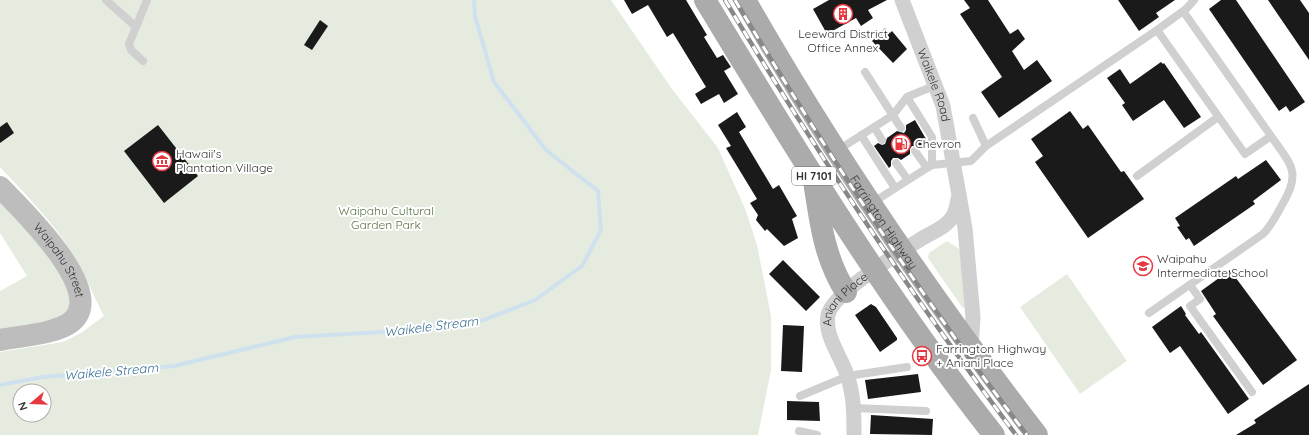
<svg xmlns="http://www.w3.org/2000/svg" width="1309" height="435" viewBox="0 0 1309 435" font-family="Quicksand,sans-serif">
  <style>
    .green { fill: #e5ecdf; fill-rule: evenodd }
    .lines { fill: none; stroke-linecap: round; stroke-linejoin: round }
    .stream { stroke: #cfe1ee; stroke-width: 4 }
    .building { fill: #1a1a1a }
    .lane { stroke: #d0d0d0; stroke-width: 8 }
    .street { stroke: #d0d0d0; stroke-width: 15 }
    .secondary { stroke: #bdbdbd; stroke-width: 22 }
    .primary { stroke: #ababab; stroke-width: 22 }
    .rail-casing { stroke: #888; stroke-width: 4.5 }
    .rail { stroke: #fff; stroke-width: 3; stroke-dasharray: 9; stroke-linecap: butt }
    .labels { text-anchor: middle; stroke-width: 4; stroke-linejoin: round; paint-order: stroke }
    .shield { fill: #fff; stroke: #707070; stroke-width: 1 }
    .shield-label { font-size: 11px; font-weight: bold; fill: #333 }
    .poi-label { font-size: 12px; fill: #333; stroke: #fff; text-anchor: start }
    .street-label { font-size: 12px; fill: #333; stroke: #fff }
    .park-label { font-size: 12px; fill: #55703f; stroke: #fff }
    .water-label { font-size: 13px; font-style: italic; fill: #3e7397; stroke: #fff }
  </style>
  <rect width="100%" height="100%" fill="#fff"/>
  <path class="green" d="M0,0H611L672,89L718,148L746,211L757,245L771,316V370L758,435H0V352L63,342L81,333L104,316C93,296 86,275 74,256C54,223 26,195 0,167ZM20,391H44V415H20Z
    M0,202C15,219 99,297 59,317C42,326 19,328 0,331V291L27,276L0,233Z
    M947,241L958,248L962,256L965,308L962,307L928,258L929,253Z
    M1067,274L1127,361L1080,394L1020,307Z"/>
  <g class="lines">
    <path class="stream" d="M0,385L43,377L174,366L295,337L400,331L476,323L535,300L582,266L601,230L598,191L546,150L494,82L475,16L474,0"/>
  </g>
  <path class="building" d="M624,0H686L707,35L704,37L717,58L723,55L731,67L724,71L738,94L724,103L719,94L701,104L695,94L706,87L673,33L667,37L648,5L632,14Z
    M829,0H887L868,10L873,18L861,26L856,18L827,34L813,9Z
    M964,0H988L1010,34L1018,29L1025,39L1012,51L1024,70L1037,60L1052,81L999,118L981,92L1002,77L960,14L970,8Z
    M1118,0H1175L1156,13L1159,17L1139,31Z
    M1221,0H1236L1305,102L1290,112L1286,106L1279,111L1209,9Z
    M1268,0H1300L1309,13V60Z
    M320,20L328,26L312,50L304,45Z
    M885,28L890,33L892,31L907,49L893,63L872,41Z
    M1161,62L1163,64L1164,63L1201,117L1184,128L1164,100L1133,121L1122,105L1125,103L1107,78L1120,69L1130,84Z
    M1070,111L1083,129L1088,125L1121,172L1124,171L1144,199L1088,238L1035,162L1043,156L1031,139Z
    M737,112L746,127L739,132L773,189L779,185L797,216L792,219L798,238L784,246L767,229L765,231L756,220L758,215L750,203L757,199L726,148L731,146L718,125Z
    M915,120L926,139V143L920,148L917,146H912L910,149V154L901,160L898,158H893L891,161V166L889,168L874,146L878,143L882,145L885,144L887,138L897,131L904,133L906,130V125Z
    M7,122L14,133L0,143V127Z
    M158,125L198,176L164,203L124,151Z
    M1266,160L1281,180L1253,201L1255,204L1194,246L1189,238L1186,240L1177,227L1180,226L1175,218L1236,176L1238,179Z
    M783,260L820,297L806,311L769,274Z
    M1230,270L1297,360L1263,385L1213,316L1216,314L1201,291Z
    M871,304L876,307L897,338V340L880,352L855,315Z
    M1181,306L1186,314L1185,315L1199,334L1201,332L1249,399L1228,414L1180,346L1170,353L1152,327Z
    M783,325L804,326L802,372L781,371Z
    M918,374L921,392L868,399L865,380Z
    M1309,384V435H1236L1256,423L1254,420Z
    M787,401L819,402L820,421L787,420Z
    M871,415L933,419L932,435L870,434Z"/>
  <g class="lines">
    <path class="lane" d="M106,0L136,27
      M1157,30L1245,154L1271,136L1183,11
      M143,61L131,50L129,44L147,0
      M865,72L901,128
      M907,97L932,137V165
      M973,118L986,146
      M874,127L882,140
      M861,135L895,188
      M838,150L893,115L907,97L936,85
      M915,151L927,168
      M896,163L908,180
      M1137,176L1218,117
      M872,203L927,168L932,165L971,161L986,146L1157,30L1186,9L1194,0
      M1190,285L1200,299L1190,306L1252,392
      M1149,313L1263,234C1271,226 1276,216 1282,205C1302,172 1291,165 1271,136
      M800,396L848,376L907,367
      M854,408L926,411
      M799,431L817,435"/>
    <g class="street">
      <path id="s1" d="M902,0L943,106L965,228L973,317L971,349"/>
      <path id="s2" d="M854,435C854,414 854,395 847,375C841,356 824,336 828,315C832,293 901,252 921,239C931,233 947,227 953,216C956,211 957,204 958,199"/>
    </g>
    <path class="secondary" id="s3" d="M0,187C20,208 109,292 71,322C56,334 19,336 0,340"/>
    <g class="primary">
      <path d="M705,0C795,149 886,298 994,435"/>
      <path id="s4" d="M745,0C832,153 930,296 1037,435"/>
      <path d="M814,181C820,220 824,258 846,292"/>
    </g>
    <defs>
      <path id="rail" d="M725,0C815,150 911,295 1016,435
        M735,0C825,150 920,296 1027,435"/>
    </defs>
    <use href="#rail" class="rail-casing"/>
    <use href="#rail" class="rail"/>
  </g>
  <defs>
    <symbol id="building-ring" viewBox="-11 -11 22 22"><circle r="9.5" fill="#fff" stroke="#e73841" stroke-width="1.5"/><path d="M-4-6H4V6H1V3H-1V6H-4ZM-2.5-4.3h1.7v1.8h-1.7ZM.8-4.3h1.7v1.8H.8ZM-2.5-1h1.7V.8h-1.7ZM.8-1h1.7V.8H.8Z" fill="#e73841"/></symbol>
    <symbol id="fuel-ring" viewBox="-11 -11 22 22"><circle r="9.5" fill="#fff" stroke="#e73841" stroke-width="1.5"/><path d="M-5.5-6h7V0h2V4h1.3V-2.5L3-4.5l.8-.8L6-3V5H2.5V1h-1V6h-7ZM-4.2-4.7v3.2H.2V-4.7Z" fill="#e73841"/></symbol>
    <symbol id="museum-ring" viewBox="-11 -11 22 22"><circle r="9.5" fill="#fff" stroke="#e73841" stroke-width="1.5"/><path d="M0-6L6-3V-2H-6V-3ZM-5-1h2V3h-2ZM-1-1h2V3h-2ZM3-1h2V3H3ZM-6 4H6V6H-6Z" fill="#e73841"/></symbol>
    <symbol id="school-ring" viewBox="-11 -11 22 22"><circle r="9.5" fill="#fff" stroke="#e73841" stroke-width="1.5"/><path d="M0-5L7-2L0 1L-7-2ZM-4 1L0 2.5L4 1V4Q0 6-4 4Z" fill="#e73841"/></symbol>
    <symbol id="bus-ring" viewBox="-11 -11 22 22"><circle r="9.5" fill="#fff" stroke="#e73841" stroke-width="1.5"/><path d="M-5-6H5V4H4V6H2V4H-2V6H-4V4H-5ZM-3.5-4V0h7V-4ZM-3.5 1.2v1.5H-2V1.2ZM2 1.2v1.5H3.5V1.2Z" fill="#e73841"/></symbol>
  </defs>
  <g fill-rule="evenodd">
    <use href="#building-ring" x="832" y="3" width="22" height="22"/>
    <use href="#fuel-ring" x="890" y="133" width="22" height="22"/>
    <use href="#museum-ring" x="151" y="150" width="22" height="22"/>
    <use href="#school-ring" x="1132" y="255" width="22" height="22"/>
    <use href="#bus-ring" x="911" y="345" width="22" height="22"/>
  </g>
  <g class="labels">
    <rect class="shield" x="792" y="167" width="44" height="18" rx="3"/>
    <g class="shield-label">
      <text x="814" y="180">HI 7101</text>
    </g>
    <g class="poi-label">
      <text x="843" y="38" text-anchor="middle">Leeward District<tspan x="843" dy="14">Office Annex</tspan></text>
      <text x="915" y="148">Chevron</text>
      <text x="176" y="158">Hawaii's<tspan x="176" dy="14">Plantation Village</tspan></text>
      <text x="1157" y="263">Waipahu<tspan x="1157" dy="14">Intermediate School</tspan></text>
      <text x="936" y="353">Farrington Highway<tspan x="936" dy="14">+ Aniani Place</tspan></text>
    </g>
    <g class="street-label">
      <text dy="4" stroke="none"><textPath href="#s1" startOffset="91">Waikele Road</textPath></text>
      <text dy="4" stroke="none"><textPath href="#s4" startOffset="262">Farrington Highway</textPath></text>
      <text dy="4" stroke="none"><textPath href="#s3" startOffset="95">Waipahu Street</textPath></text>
      <text dy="4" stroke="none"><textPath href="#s2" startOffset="147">Aniani Place</textPath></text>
    </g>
    <g class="park-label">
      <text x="386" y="215">Waipahu Cultural<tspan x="386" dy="14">Garden Park</tspan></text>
    </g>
    <g class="water-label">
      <text transform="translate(431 326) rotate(-7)" y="5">Waikele Stream</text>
      <text transform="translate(111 371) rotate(-5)" y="5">Waikele Stream</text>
    </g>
  </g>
  <g transform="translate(32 403) rotate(251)"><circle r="19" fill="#ffffff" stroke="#adadad"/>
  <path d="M0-3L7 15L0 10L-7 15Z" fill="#e73841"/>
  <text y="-6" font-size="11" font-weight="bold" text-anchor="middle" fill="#333333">N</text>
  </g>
</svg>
